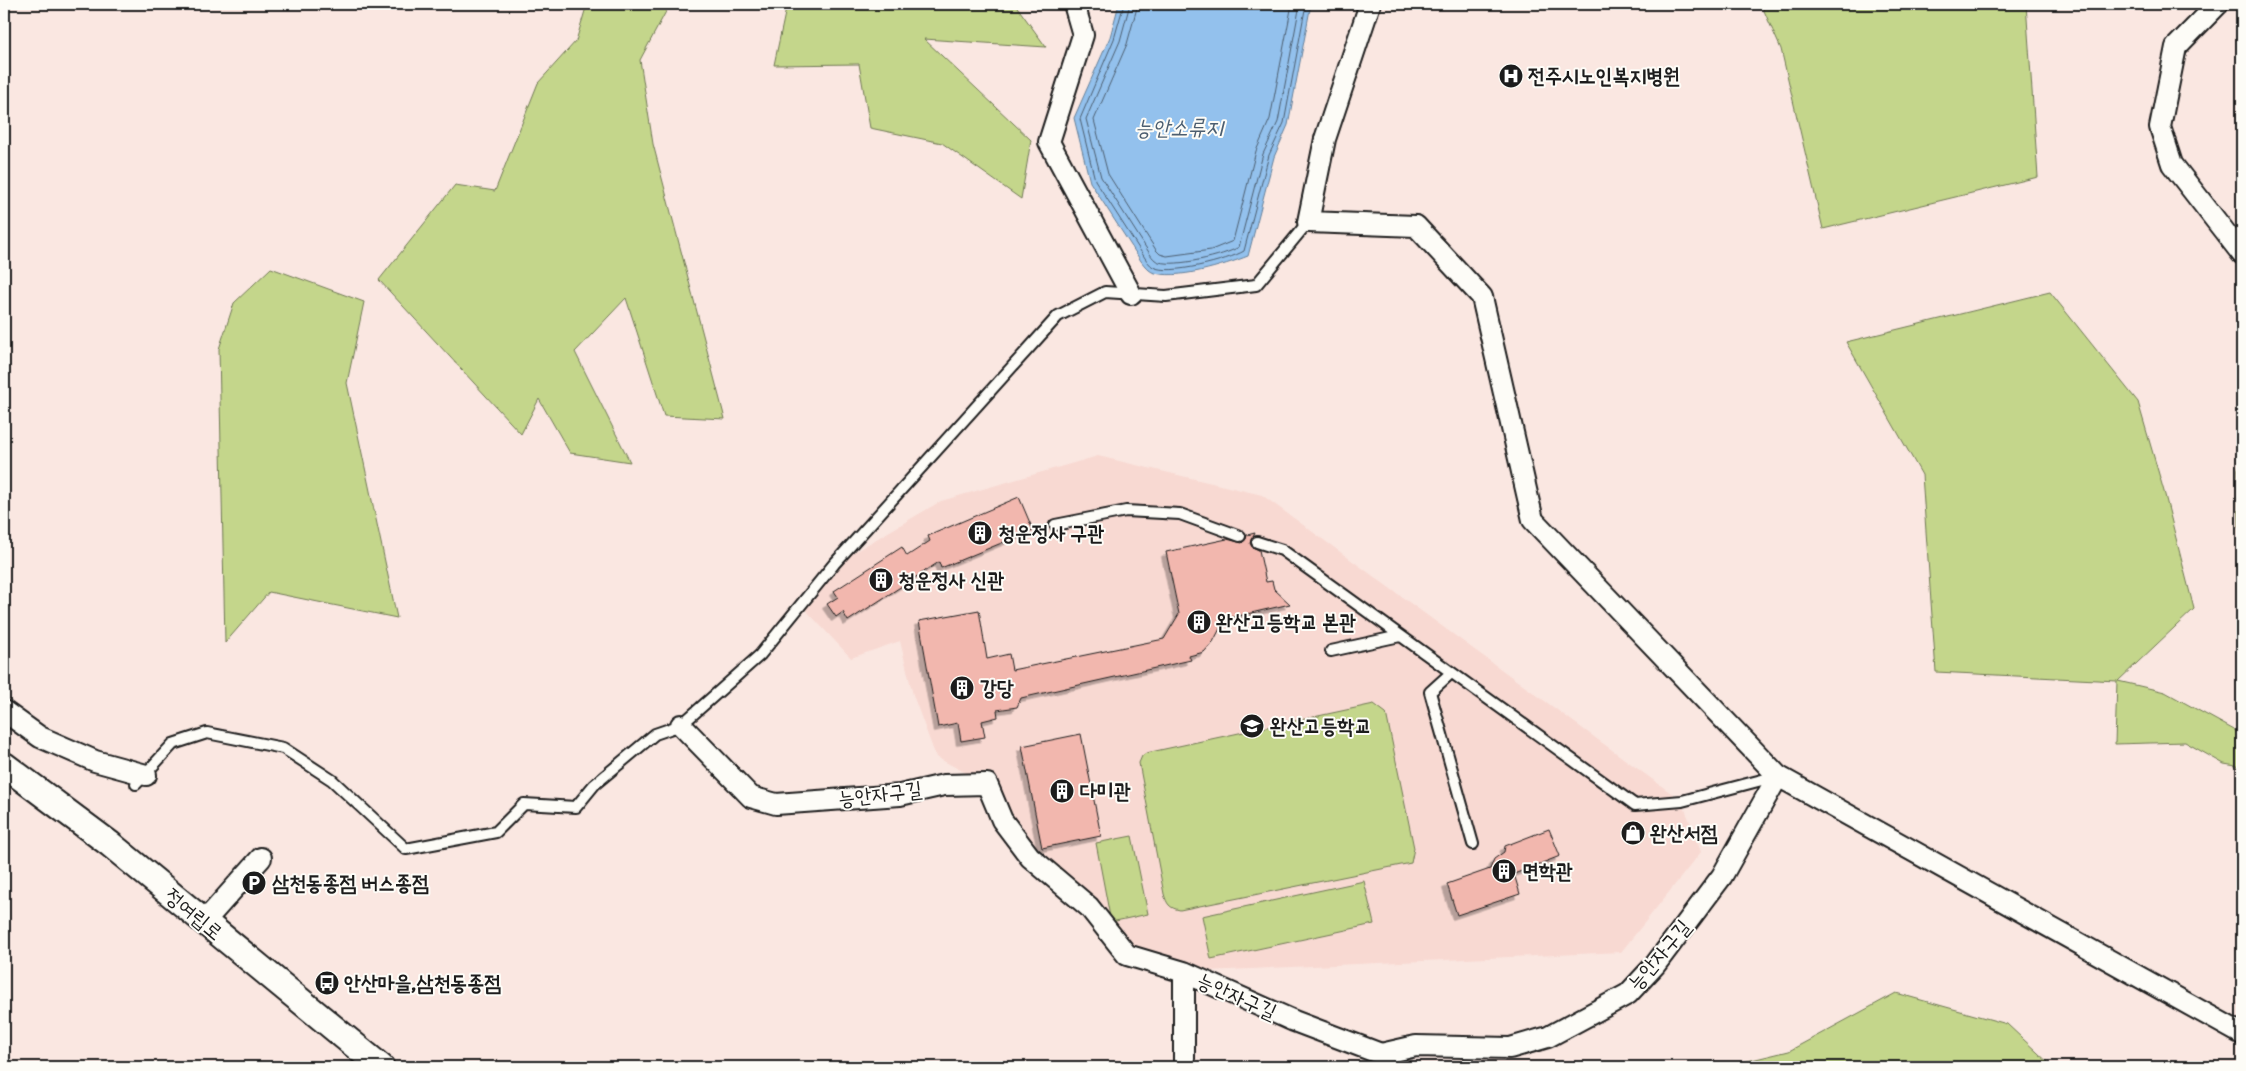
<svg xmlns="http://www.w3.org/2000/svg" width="2246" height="1071" viewBox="0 0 2246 1071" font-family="Itim,'Poor Story',sans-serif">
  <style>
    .built { fill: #f8d9d2 }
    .green { fill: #c4d68b; stroke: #707954 }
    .water { fill: #93c1ed; stroke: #637f99 }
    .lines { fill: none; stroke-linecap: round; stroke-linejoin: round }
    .shore { stroke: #4c5e70; stroke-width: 1 }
    .building { fill: #f2b7ae; stroke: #1c1c1c; filter: url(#shadow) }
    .service-casing { stroke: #1c1c1c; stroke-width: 14 }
    .minor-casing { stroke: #1c1c1c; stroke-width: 24 }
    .tertiary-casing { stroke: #1c1c1c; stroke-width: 29 }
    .service { stroke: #fdfcf7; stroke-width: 10 }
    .minor { stroke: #fdfcf7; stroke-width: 20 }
    .tertiary { stroke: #fdfcf7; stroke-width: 25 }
    .labels { text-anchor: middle; stroke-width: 4; stroke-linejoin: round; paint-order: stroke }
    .poi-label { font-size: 21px; font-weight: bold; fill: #1c1c1c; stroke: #fdfcf7; text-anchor: start }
    .street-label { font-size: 21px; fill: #1c1c1c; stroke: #fdfcf7 }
    .water-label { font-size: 22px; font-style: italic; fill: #4c5e70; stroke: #fdfcf7 }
  </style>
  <defs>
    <filter id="shadow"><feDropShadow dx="-4.5" dy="4.5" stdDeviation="0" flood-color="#0004"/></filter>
  </defs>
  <rect width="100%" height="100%" fill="#fae7e1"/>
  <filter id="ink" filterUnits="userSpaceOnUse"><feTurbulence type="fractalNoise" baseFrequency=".02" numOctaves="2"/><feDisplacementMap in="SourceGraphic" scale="10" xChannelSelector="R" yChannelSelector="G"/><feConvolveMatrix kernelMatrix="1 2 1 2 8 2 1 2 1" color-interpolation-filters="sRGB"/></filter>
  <g filter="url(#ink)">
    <path class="built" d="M1098,456L1262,495L1682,801L1701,852L1621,952L1184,972L1120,947L1049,872L987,784L936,757L913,695L900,641L851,658L802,606L834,564L941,501Z"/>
    <path class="green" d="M587,4H670L640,60L653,144L725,419L664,416L626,298L575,352L630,462L570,453L539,399L521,434L379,280L455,185L495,191L538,83L576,41Z
      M787,4H1015L1046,47L924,39L1031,140L1021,199L942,143L870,128L859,64L774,65Z
      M1761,4H2026L2038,177L1823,229L1781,49Z
      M271,268L364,302L347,383L397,618L269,592L225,643L219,349L234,303Z
      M2050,292L2138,402L2165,495L2194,609L2118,681L2165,692L2236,731H2242V767L2224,764L2185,742L2115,744L2117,681L1936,672L1922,475L1846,342Z
      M2242,458V575L2240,570L2238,469Z
      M1374,704L1386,713L1414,848L1411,863L1180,910C1169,908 1167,904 1164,894L1139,763L1142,756L1146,753Z
      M1132,836L1148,914L1111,922L1096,843Z
      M1364,881L1374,924L1211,959L1202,916Z
      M1896,993L2007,1024L2053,1067H1731V1065L1789,1051Z"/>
    <path class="water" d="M1119,4H1311L1288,125L1274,157L1248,256C1225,265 1176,281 1152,272C1148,270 1144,265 1141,261L1090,182L1074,118L1110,37Z"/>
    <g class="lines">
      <path class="shore" d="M1124,4L1114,39L1080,119L1095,180L1145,258C1147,261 1150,265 1153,267C1169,276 1229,260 1244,251L1269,155L1284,123L1306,4
        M1130,4L1120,41L1086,119L1101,177L1150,254C1152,257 1155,261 1159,262C1176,267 1224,256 1239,247L1263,154L1278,122L1300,4
        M1138,4L1127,44L1094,120L1108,174L1156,250L1160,254L1167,256L1211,250L1233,241L1256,151L1270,119L1292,4"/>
    </g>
    <path class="building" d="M1019,497L1033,530L941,568L939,562L848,621L843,612L836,617L827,604L838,597L834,591L902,547L907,556L930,541L928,536Z
      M1255,533L1250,543L1252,547L1259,550L1266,582L1272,581L1274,589L1290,604L1225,619L1213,642L1204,652L1189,656L1191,660L1021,698L1017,707L997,710L998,717L982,721L985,737L961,741L958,723L938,727L919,621L979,610L987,659L1009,654L1012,670L1164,639L1179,614L1166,552L1227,539L1242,543L1246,539L1247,535Z
      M1081,734L1101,836L1042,848L1022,746Z
      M1549,829L1560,856L1514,874L1520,894L1457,915L1447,884L1490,869L1494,859L1504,852L1505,846Z"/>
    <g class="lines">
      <defs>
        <path id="service" d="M1055,525L1126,511L1180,514L1240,536
          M1257,542L1282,550L1635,805L1682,801L1777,776
          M1331,651L1400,636
          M1451,673L1430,692L1473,844
          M136,784L173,744L207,733L283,748L332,780L406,849L496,832L524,804L576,807L594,785L655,734L681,725L760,655L834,564L1058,316L1105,292L1166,296L1256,285L1308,222"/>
        <path id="minor" d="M1074,4L1083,35L1049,142L1131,294
          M1370,4L1325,139L1308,222L1416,226L1482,297L1533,520L1778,776L2242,1034
          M2218,4L2176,47L2160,127L2172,164L2242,254
          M4,711L40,737L95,761L146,775
          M681,725L751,797L776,804L900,795L944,785L987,784L1002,820L1030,857L1089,907L1127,955L1184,972L1294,1021L1381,1054L1416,1046L1510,1048L1548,1037L1628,994L1655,965L1722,876L1778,776
          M203,923L261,858
          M1184,972V1067"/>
        <path id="tertiary" d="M4,765L110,844L381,1067"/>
      </defs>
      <use href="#service" class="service-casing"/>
      <use href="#minor" class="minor-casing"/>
      <use href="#tertiary" class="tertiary-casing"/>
      <use href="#service" class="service"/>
      <use href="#minor" class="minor"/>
      <use href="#tertiary" class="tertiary"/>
    </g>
  </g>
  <defs>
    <symbol id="hospital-disc" viewBox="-11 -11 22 22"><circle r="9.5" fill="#1c1c1c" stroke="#fdfcf7"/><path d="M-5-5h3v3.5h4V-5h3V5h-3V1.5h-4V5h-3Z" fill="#fff"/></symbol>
    <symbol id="building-disc" viewBox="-11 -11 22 22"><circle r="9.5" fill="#1c1c1c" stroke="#fdfcf7"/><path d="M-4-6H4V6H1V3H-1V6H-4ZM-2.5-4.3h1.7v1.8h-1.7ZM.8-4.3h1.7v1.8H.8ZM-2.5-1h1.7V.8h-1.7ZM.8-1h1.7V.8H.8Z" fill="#fff"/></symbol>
    <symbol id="school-disc" viewBox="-11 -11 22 22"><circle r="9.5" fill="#1c1c1c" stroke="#fdfcf7"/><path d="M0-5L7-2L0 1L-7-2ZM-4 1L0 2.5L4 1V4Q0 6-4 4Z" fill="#fff"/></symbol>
    <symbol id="shop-disc" viewBox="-11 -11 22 22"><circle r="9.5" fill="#1c1c1c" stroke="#fdfcf7"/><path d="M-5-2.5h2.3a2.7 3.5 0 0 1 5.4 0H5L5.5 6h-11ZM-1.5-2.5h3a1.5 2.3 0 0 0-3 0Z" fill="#fff"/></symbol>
    <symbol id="parking-disc" viewBox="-11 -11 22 22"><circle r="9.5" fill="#1c1c1c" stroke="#fdfcf7"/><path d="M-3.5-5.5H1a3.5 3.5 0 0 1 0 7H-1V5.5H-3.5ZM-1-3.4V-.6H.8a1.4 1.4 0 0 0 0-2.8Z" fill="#fff"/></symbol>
    <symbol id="bus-disc" viewBox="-11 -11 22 22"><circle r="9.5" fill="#1c1c1c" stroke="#fdfcf7"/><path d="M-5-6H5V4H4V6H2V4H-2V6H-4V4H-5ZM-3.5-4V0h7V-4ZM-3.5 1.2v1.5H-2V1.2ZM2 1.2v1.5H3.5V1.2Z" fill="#fff"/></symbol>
  </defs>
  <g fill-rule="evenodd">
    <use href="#hospital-disc" x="1497" y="62" width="28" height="28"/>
    <use href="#building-disc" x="966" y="519" width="28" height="28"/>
    <use href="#building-disc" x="867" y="566" width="28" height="28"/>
    <use href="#building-disc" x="1185" y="608" width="28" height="28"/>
    <use href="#building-disc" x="948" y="674" width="28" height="28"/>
    <use href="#school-disc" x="1238" y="712" width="28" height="28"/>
    <use href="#building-disc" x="1048" y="777" width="28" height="28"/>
    <use href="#shop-disc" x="1619" y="819" width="28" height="28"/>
    <use href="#building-disc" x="1490" y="857" width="28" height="28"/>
    <use href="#parking-disc" x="240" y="869" width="28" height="28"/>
    <use href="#bus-disc" x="313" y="969" width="28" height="28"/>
  </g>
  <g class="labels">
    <g class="poi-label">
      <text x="1528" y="83">전주시노인복지병원</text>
      <text x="998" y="540">청운정사 구관</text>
      <text x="898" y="587">청운정사 신관</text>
      <text x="1216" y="629">완산고등학교 본관</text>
      <text x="980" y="695">강당</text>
      <text x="1270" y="733">완산고등학교</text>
      <text x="1080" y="798">다미관</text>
      <text x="1650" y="840">완산서점</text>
      <text x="1522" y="878">면학관</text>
      <text x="272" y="890">삼천동종점 버스종점</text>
      <text x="344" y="990">안산마을,삼천동종점</text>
    </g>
    <g class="street-label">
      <text transform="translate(880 794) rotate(-7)" y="7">능안자구길</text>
      <text transform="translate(194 914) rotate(40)" y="7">정여립로</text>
      <text transform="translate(1659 955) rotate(-50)" y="7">능안자구길</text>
      <text transform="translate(1237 996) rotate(24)" y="7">능안자구길</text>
    </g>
    <g class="water-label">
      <text x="1179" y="135">능안소류지</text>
    </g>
  </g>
  <rect width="2246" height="1071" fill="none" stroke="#fdfcf7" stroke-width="20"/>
  <rect x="10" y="10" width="2226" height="1051" fill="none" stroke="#1c1c1c" stroke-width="2" filter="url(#ink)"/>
</svg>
